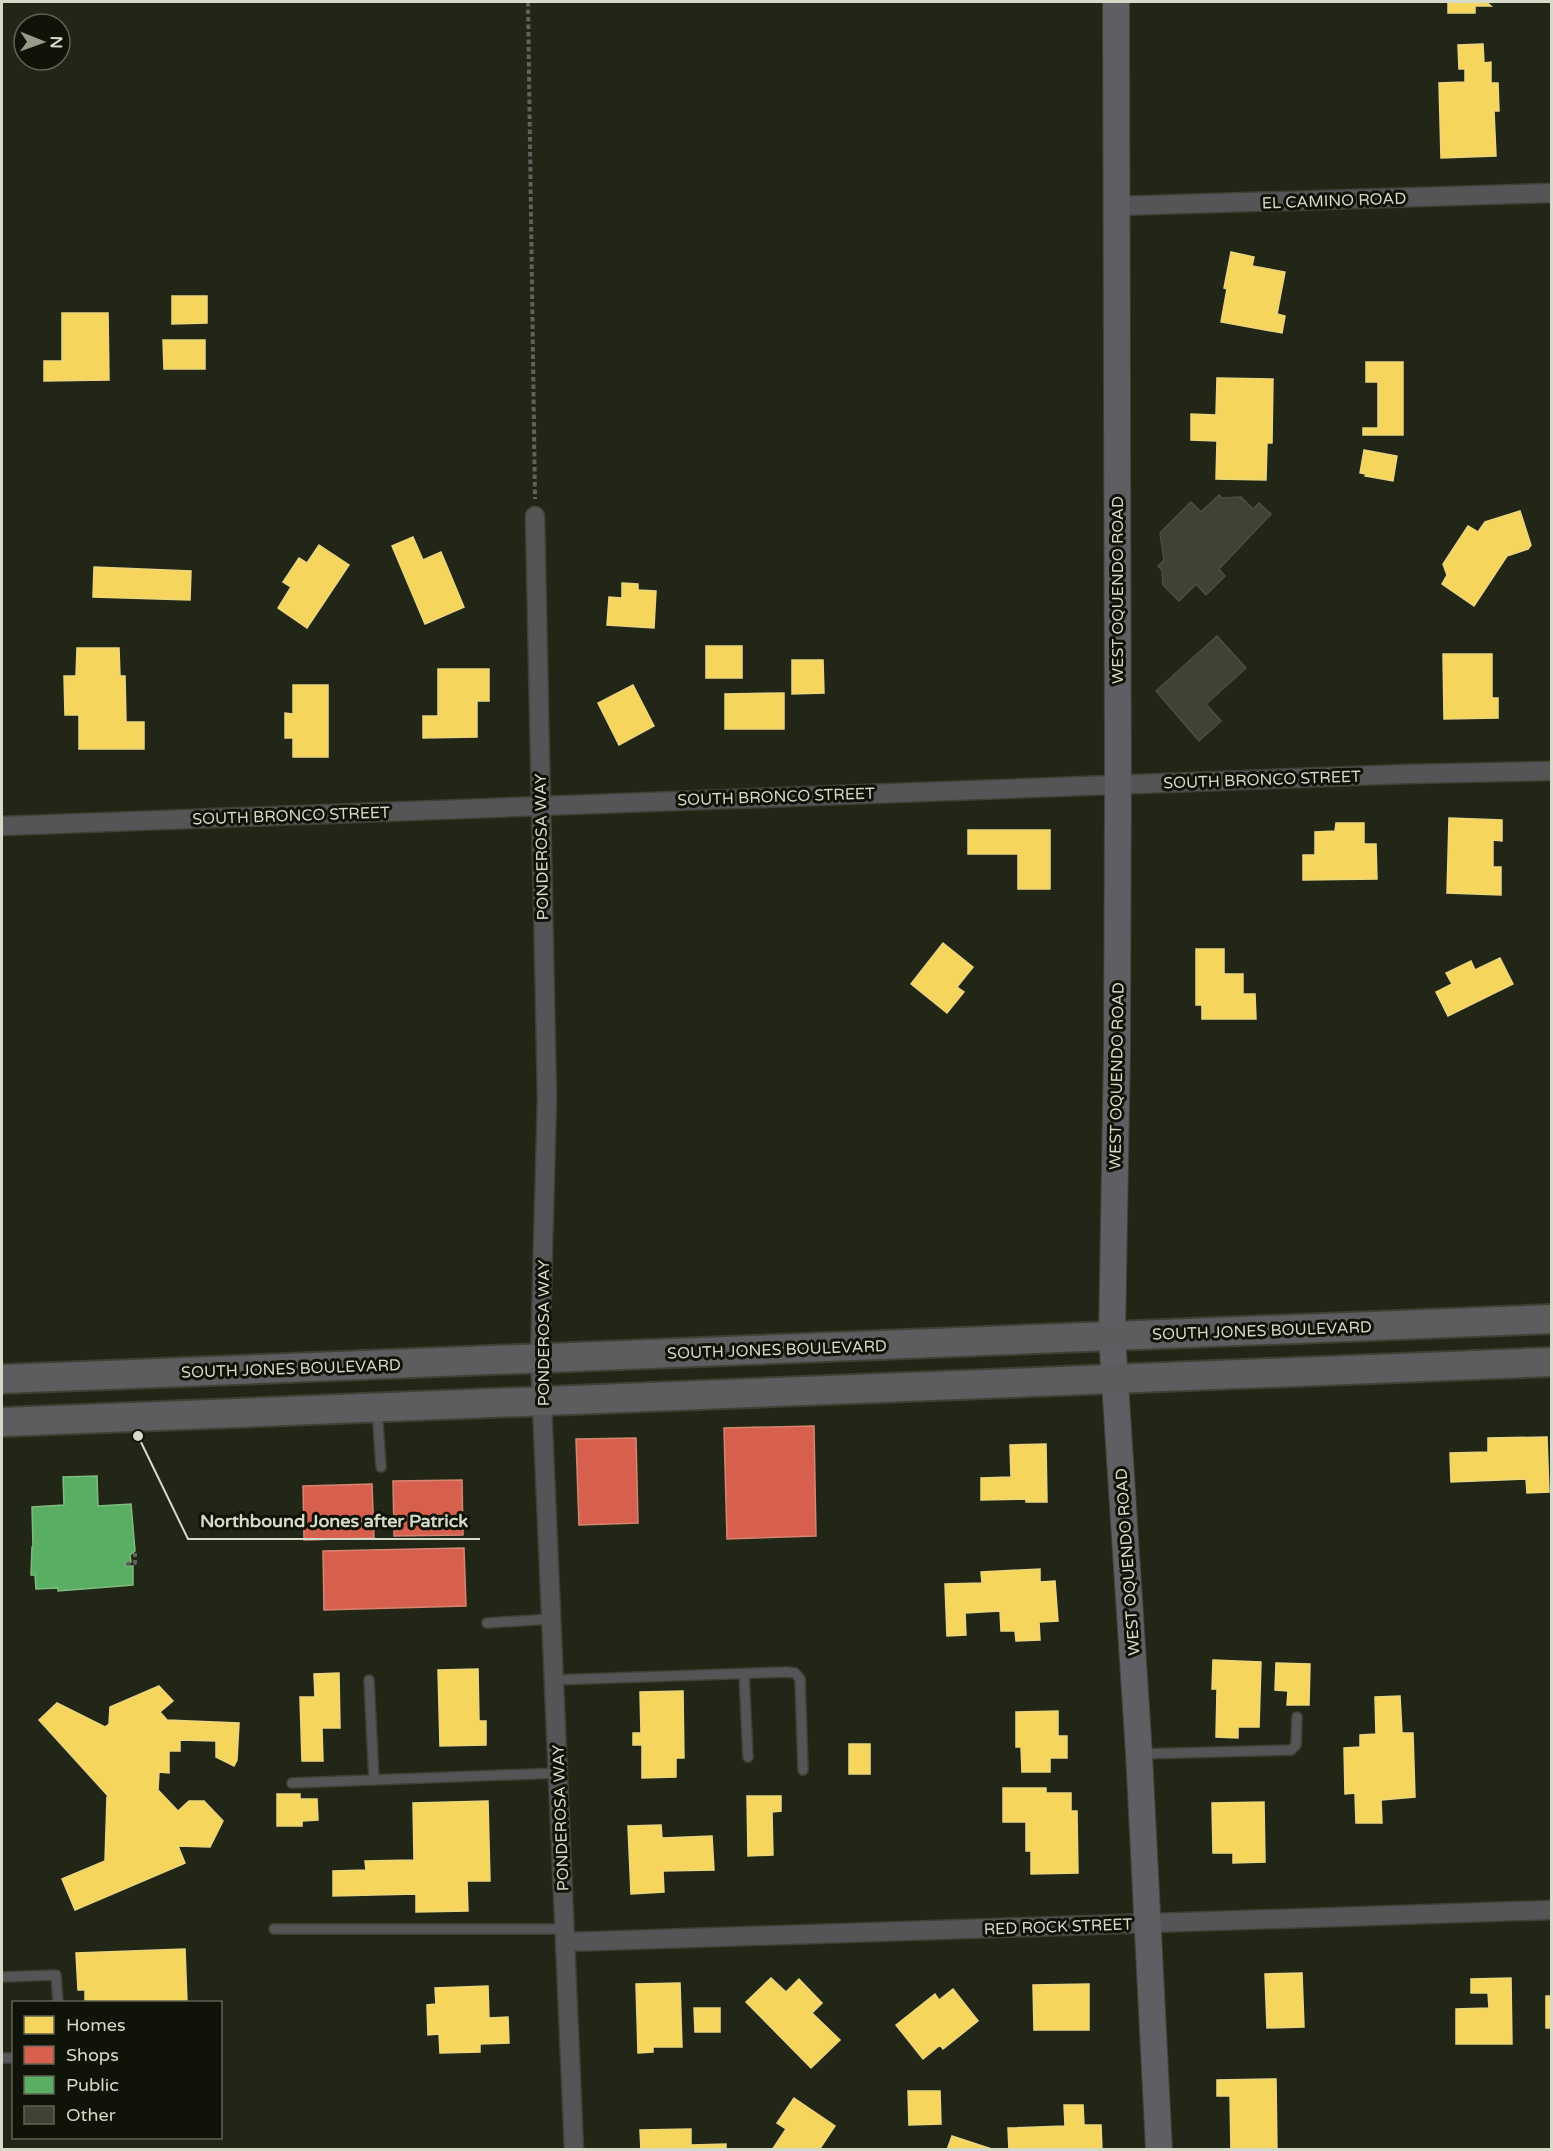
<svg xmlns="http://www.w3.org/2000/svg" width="1553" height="2151" viewBox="0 0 1553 2151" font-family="'Varela Round',sans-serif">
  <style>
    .homes { fill: #f6d55c; stroke: #ecd67d; stroke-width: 1.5 }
    .shops { fill: #d6604d; stroke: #d68572; stroke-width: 1.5 }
    .public { fill: #5aae61; stroke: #7fbb80; stroke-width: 1.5 }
    .building { fill: #3f4333; stroke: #4b4f42; stroke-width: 1.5 }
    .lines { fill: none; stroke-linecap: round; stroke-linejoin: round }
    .lane-casing { stroke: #3e4134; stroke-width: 12 }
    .street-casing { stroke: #3e4134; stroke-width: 21 }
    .secondary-casing { stroke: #3e4134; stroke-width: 28 }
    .primary-casing { stroke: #3e4134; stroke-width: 32 }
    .path { stroke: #616260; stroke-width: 4; stroke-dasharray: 4.5 3; stroke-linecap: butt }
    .lane { stroke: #555558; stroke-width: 9 }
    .street { stroke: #555558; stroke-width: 18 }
    .secondary { stroke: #5f5f63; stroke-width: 26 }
    .primary { stroke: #5d5d5f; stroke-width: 28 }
    .labels { text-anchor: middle; stroke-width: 6; stroke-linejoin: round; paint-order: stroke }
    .street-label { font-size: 16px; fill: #d5dac9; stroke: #101307 }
    .leader { fill: none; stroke: #d5dac9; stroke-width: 2 }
    .callout-dot { fill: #d5dac9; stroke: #101307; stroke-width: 2 }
    .callout-label { font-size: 18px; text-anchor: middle; font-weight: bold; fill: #d5dac9; stroke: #101307; stroke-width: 6; stroke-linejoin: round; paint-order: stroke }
  </style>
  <rect width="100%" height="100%" fill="#222616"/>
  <path class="homes" d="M1448,2H1486L1491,6H1475V13H1448Z
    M1483,44L1484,63L1491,62V83H1498L1499,111H1494L1496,156L1441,158L1439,83L1465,82V69H1459L1458,45Z
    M1231,252L1254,257L1252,266L1285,272L1277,314L1285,316L1282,333L1221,322L1227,289L1224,288Z
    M172,296H207V323L172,324Z
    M62,313H108L109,380L44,381V361H62Z
    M163,340H205V369H164Z
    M1366,362H1403V435H1363V428H1378V382H1366Z
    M1217,378L1273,379L1272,443H1267L1266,480L1216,479L1217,441L1191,440V414L1216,415Z
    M1364,450L1397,456L1393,481L1365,476L1366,474L1360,473Z
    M1520,511L1531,545L1528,549L1507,556L1474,606L1442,584L1447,575L1443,564L1468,526L1478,532L1485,522Z
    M413,537L423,560L441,552L464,607L425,624L392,546Z
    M319,545L349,565L307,628L278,608L291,587L283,582L299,558L307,563Z
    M94,567L191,571L190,600L93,597Z
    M622,583L638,584V590L656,591L654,628L607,625L609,597L622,598Z
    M706,646H742V678H706Z
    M77,648H119L120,676H125L126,722H144V749H79V715H65L64,676H76Z
    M1443,654H1492V698H1498V718L1444,719Z
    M792,660H823L824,693L792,694Z
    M438,669H489V701H477V737L423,738V716H438Z
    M293,685H328V757H293V738H285V713L293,714Z
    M633,685L654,726L619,745L598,703Z
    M784,693V729H725V694Z
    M1449,818L1502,820V841L1493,840V867H1501V895L1447,893Z
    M1336,823H1364V844H1376L1377,879L1303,880V855H1315V832L1335,831Z
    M968,830H1050V889H1018V854H968Z
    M943,943L973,967L957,987L964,992L947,1013L911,984Z
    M1196,949H1224V974H1243V994H1255L1256,1019H1202V1005H1196Z
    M1500,958L1513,984L1448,1016L1436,992L1452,984L1446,973L1471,961L1475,970Z
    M1547,1437L1549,1492L1527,1493L1526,1479L1451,1482L1450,1453L1488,1452V1438Z
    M1046,1444L1047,1502H1026V1499L981,1500V1478L1011,1477L1010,1445Z
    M1040,1569V1582L1055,1581L1058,1621L1039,1622L1040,1640L1016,1641L1015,1631H1001L1000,1611L965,1613L966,1635L947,1636L945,1584L982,1583L981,1572Z
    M1213,1660L1261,1662L1259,1727H1238V1738L1216,1737L1217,1689H1212Z
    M1276,1663L1310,1664L1309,1705H1287L1288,1691L1275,1690Z
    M478,1669L479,1721H486V1745L440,1746L438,1670Z
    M339,1673L340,1728H322L323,1761H302L300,1697H315L314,1674Z
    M159,1686L173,1701L160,1712L167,1720L239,1723L237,1760L234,1766L216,1757V1741L180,1740V1751H169V1773L159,1772L158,1790L178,1811L189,1801H204L223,1821L210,1847L178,1846L185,1863L75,1910L62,1879L105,1861L107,1797H109L39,1720L57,1703L105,1727L109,1724L110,1707Z
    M683,1691L684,1758H676V1777L642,1778V1745H633V1733H641L640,1692Z
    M1400,1696L1402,1733H1413L1415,1797L1381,1800L1382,1823H1356L1355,1793L1345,1794L1344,1748L1360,1747V1735L1376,1734L1375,1697Z
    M1058,1711V1736H1067V1758H1050V1772H1022L1021,1747H1016V1712Z
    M849,1744H870V1774H849Z
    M1003,1788H1046V1793H1071V1811H1077L1078,1873L1031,1874V1851H1026V1822H1003Z
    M277,1794H300V1799H317L318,1820L302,1821V1826H277Z
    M747,1796H781V1811L772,1812L773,1855L748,1856Z
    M488,1801L490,1881H467L468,1911L416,1912V1894L333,1896V1871L366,1870L365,1861L414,1860L413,1803Z
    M1264,1802L1265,1862L1233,1863V1853H1213L1212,1803Z
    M661,1825L662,1838L712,1836L714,1870L663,1871L664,1892L631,1894L628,1826Z
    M185,1949L187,2002H85V1990H78L76,1953Z
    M1302,1973L1304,2027L1267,2028L1265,1974Z
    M771,1978L786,1992L799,1979L822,2003L812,2013L840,2040L811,2068L746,2002Z
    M1511,1978L1512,2044H1456V2009L1489,2008L1488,1993H1471V1979Z
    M680,1983L682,2047H653V2052L638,2053L636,1984Z
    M1089,1984V2030H1034L1033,1985Z
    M488,1986L489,2018L508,2017L509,2043L480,2044V2052L440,2053L439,2034L428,2035L427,2005L436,2004L435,1988Z
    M953,1989L978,2021L943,2049L940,2045L923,2059L896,2025L935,1994L939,2000Z
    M1546,1996H1552V2028H1546Z
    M694,2008H720V2032H695Z
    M1276,2079L1277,2150H1231L1230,2096H1217V2080Z
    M908,2091H940L941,2124L909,2125Z
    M794,2098L835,2126L819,2150H772L786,2129L777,2123Z
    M1064,2105H1083L1084,2125H1101L1102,2150H1009L1008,2128L1065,2126Z
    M691,2129V2145L726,2144V2150H641L640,2130Z
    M952,2136L992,2149L991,2150H947Z"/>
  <path class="shops" d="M814,1426L816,1536L727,1539L724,1428Z
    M636,1438L638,1523L579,1525L576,1439Z
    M462,1480L463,1535L394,1536L393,1481Z
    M372,1484L374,1538L304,1540L303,1486Z
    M464,1548L466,1606L324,1610L323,1551Z"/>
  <path class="public" d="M97,1476L98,1506L131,1504L135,1551L130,1555L131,1562H126V1566H133V1585L58,1591V1588L36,1589L35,1575H31L32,1547H33L32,1507L64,1505L63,1477Z"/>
  <path class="building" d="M1219,495L1222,498L1241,497L1253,509L1259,503L1271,514L1219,569L1225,576L1206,595L1196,584L1179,601L1163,585L1162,570L1158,566L1164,560L1160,533L1191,502L1201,512Z
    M1217,636L1246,668L1206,704L1221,721L1199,741L1156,691Z"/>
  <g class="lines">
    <defs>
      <path id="lane" d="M377,1409L381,1467
        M487,1623L551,1619
        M744,1674L748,1757
        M369,1680L374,1780
        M554,1680L787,1672L795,1673L800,1679L803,1770
        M1141,1754L1291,1750L1296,1745L1297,1717
        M292,1783L558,1773
        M274,1929H565
        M2,1977L56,1975L58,2002
        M2,2058H14"/>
      <path id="street" d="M1116,206L1552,193
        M535,516L547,1098L540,1358L574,2150
        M2,826L1407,774L1552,771
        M566,1942L1552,1910"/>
      <path id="secondary" d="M1116,2L1118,784L1117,1050L1112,1336L1139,1754L1159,2150"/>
      <path id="primary" d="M2,1379L1552,1319
        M2,1422L1552,1362"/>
    </defs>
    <use href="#lane" class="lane-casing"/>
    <use href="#street" class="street-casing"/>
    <use href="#secondary" class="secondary-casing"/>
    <use href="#primary" class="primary-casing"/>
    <path class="path" d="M528,2L535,499
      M126,1564L135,1563V1553"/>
    <use href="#lane" class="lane"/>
    <use href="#street" class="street"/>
    <use href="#secondary" class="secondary"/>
    <use href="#primary" class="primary"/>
  </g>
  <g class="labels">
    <g class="street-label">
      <text transform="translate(1334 200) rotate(-2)" y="6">EL CAMINO ROAD</text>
      <text transform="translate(1117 590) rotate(-90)" y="6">WEST OQUENDO ROAD</text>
      <text transform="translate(1262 779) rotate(-2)" y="6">SOUTH BRONCO STREET</text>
      <text transform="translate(776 796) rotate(-2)" y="6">SOUTH BRONCO STREET</text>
      <text transform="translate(291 815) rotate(-2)" y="6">SOUTH BRONCO STREET</text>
      <text transform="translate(541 847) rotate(-91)" y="6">PONDEROSA WAY</text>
      <text transform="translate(1116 1076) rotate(-89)" y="6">WEST OQUENDO ROAD</text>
      <text transform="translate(1262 1330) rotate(-2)" y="6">SOUTH JONES BOULEVARD</text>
      <text transform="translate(543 1333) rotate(-90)" y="6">PONDEROSA WAY</text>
      <text transform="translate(777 1349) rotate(-2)" y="6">SOUTH JONES BOULEVARD</text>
      <text transform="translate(291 1368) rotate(-2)" y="6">SOUTH JONES BOULEVARD</text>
      <text transform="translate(1127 1562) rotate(-94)" y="6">WEST OQUENDO ROAD</text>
      <text transform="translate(560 1818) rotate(-92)" y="6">PONDEROSA WAY</text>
      <text transform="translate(1058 1926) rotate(-2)" y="6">RED ROCK STREET</text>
    </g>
  </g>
  <path class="leader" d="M138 1436L188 1539H480"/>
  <circle class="callout-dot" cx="138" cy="1436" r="6"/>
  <g class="callout-label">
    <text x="334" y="1527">Northbound Jones after Patrick</text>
  </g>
  <rect width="1553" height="2151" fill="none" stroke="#d5dac9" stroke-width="6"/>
  <rect x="12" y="2001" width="210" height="138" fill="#101307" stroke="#5f6355" stroke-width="1.5"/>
  <rect x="24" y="2016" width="30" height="18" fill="#f6d55c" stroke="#5f6355" stroke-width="1.5"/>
  <text x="66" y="2031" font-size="18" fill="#d5dac9">Homes</text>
  <rect x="24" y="2046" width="30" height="18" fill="#d6604d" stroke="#5f6355" stroke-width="1.5"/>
  <text x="66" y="2061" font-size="18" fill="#d5dac9">Shops</text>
  <rect x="24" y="2076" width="30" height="18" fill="#5aae61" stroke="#5f6355" stroke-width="1.5"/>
  <text x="66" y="2091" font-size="18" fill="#d5dac9">Public</text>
  <rect x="24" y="2106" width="30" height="18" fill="#3f4333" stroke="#5f6355" stroke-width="1.5"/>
  <text x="66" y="2121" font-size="18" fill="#d5dac9">Other</text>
  <g transform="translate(42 42) rotate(91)"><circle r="28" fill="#101307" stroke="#5f6355" stroke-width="1.5"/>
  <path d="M0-4.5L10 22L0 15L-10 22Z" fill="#969b8a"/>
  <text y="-9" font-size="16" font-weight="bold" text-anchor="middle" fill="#d5dac9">N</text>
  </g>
</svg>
